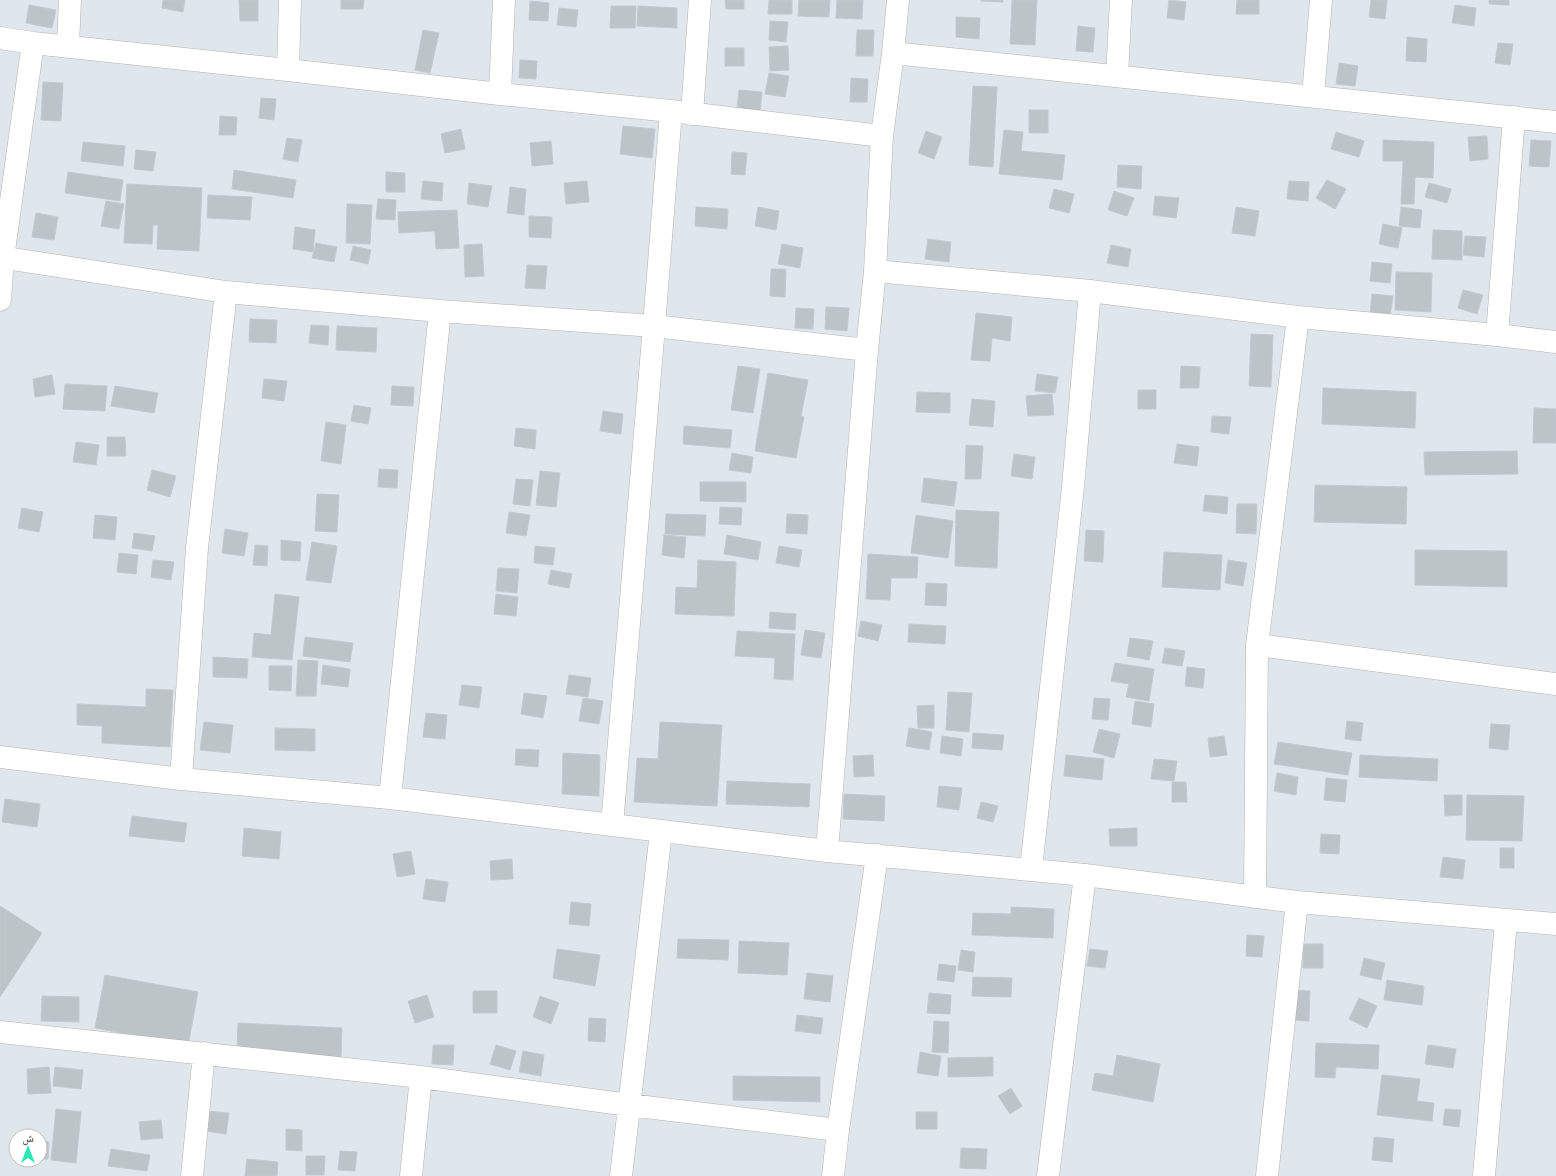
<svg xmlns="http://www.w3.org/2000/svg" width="1556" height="1176" viewBox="0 0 1556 1176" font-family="'Noto Sans','Noto Naskh Arabic',sans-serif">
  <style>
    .building { fill: #bdc4c7; stroke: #bfcbd1 }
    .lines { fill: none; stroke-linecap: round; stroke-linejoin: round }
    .minor-casing { stroke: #b6b0ae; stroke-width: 23 }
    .minor { stroke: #fff; stroke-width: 22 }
  </style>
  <rect width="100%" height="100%" fill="#e0e7ec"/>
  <path class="building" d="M163,0H185L183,12L162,8Z
    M239,0H258V21H240Z
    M341,0H364L363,9H341Z
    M725,0H744V9H726Z
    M769,0H792V14H768Z
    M799,0H830L829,17L798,16Z
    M837,0H863L862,19L836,18Z
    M981,0H1003V2L981,1Z
    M1012,0H1037L1035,45L1010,44Z
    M1169,0L1186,2L1184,20L1167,18Z
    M1237,0H1259V14H1236Z
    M1371,0H1387L1385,19L1369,17Z
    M1489,0H1509V5L1489,4Z
    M530,1L549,3L548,21L529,20Z
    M29,5L56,10L52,28L26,23Z
    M1455,5L1476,8L1474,26L1452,23Z
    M611,6H636L635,28H610Z
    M638,6L677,8V28L637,26Z
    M559,8L578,10L576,27L557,25Z
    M956,17L980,18L979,39L956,37Z
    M770,21L788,22L786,42L769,40Z
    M1078,26L1095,28L1093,52L1076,51Z
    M423,30L439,33L430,73L415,70Z
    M857,30H874L873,56H856Z
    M1407,37L1427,39L1426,62L1406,61Z
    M1498,43L1513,44L1510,65L1495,63Z
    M788,46L789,70L770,71L769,47Z
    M725,48H744V66H725Z
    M520,60L537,61L536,79L519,78Z
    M1339,63L1358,66L1355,86L1336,84Z
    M769,73L789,76L785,97L765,94Z
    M851,78L868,79L867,102H850Z
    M43,82L63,83L61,121L41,120Z
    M973,86L997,87L993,167L969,165Z
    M739,90L762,92L760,112L737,109Z
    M261,98L276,99L274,120L259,118Z
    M1029,110H1048V133H1029Z
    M220,116L237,117L236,135H219Z
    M623,126L655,129L652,158L620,154Z
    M461,129L465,149L445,153L441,134Z
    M1004,130L1023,132L1021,151L1065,155L1062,180L999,174Z
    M926,131L942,137L934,159L918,153Z
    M1336,132L1364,141L1359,157L1331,149Z
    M1487,136L1488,159L1470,161L1468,137Z
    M287,138L302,140L298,162L283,159Z
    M1383,140L1434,142L1433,178L1415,177L1414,204H1401L1403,161H1383Z
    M1531,140L1551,141L1549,167L1529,166Z
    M551,141L553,164L532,166L530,143Z
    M83,142L125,146L123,166L81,161Z
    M136,150L156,152L153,171L134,169Z
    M732,152L747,153L745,175L731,174Z
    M1118,165L1142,166L1141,189L1117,187Z
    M234,170L296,180L293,198L232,189Z
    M68,172L123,180L120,201L65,193Z
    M386,172L405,173V192H386Z
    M1327,180L1346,189L1335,209L1316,198Z
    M423,181L443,183L442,201L421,199Z
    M587,181L589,202L566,204L564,183Z
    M1289,181L1309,182L1308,201L1287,199Z
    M469,183L492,186L488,207L467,204Z
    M1429,183L1451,189L1447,203L1425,197Z
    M127,184L202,188L199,251L157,249L158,225H153L152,244L124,243Z
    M510,187L526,189L524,215L507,213Z
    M1054,189L1074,194L1069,213L1049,208Z
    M1114,191L1134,198L1127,216L1108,210Z
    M208,195L252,197L250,220L207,218Z
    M1155,196L1179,198L1176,218L1153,215Z
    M378,199L396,200L395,220L376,219Z
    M106,201L124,204L119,229L101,226Z
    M347,204L372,205L370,244L346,243Z
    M696,207L728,209L727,229L695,226Z
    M758,207L779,211L776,230L755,226Z
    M1236,207L1259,211L1255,236L1232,233Z
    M1401,207L1422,210L1420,228L1399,226Z
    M457,210L459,248L436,249L435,231L399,233L398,212Z
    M36,213L58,217L54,240L32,237Z
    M529,216L552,217L551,238L529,237Z
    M1383,224L1402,228L1398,248L1379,244Z
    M295,227L315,230L313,252L293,249Z
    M1433,230L1462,231V260L1432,259Z
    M1465,236L1486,237L1484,257L1463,255Z
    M928,239L951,242L949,262L925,259Z
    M316,243L337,247L334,262L312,258Z
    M482,244L484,276L465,277L464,245Z
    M782,244L803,248L800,268L778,264Z
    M1111,245L1131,249L1128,267L1107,263Z
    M353,246L371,250L368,264L350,260Z
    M1372,262L1392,264L1390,283L1370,281Z
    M527,265L547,266L545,289L525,288Z
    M771,269H786L785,297L770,296Z
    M1396,272L1432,273L1431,312L1395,310Z
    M1463,290L1483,295L1477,314L1458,308Z
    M1372,294L1393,296L1390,316L1370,314Z
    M826,307L849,308L847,331L825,329Z
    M796,308L814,309L813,329L795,328Z
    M976,313L1012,317L1010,341L992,338L990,361L971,360Z
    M250,319L277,320L276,343L249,342Z
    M311,325L329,326L328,345L309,343Z
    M337,326L377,328L376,352L336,350Z
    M1251,334L1273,335L1271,387L1249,386Z
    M738,366L760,369L753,413L731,410Z
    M1181,366L1200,367L1199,388H1180Z
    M768,373L808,380L801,416L804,417L796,458L755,451Z
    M1037,374L1058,377L1055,393L1035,391Z
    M52,375L55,394L35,397L33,379Z
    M264,379L287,381L284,401L262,398Z
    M65,384L107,386L105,411L63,409Z
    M115,386L158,393L154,413L111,406Z
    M392,386L414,387L413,406L391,405Z
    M1323,388L1416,392L1415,428L1322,424Z
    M1138,390H1156V409H1138Z
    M917,392L950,393V413L916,412Z
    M1052,394L1054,415L1028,416L1026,396Z
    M972,399L995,401L993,427L969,425Z
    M354,405L371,408L368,424L351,421Z
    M1534,408L1556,409V443H1533Z
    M603,411L623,414L621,434L600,431Z
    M1212,416L1231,417L1229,434L1211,432Z
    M326,422L346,425L341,464L321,461Z
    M684,426L732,430L730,448L683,444Z
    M516,428L536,430L535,449L514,446Z
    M107,437H125L126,456H107Z
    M76,442L99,445L96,465L73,462Z
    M1177,444L1199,447L1197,466L1174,463Z
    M966,445L983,446L981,479H965Z
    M1517,451L1518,474L1425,475L1424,452Z
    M732,453L753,457L751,473L729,470Z
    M1014,454L1035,457L1032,479L1011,476Z
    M379,469L398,470L397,488L378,487Z
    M152,470L176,476L170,497L147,490Z
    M540,471L560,473L556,507L536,505Z
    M924,478L957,482L954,506L921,502Z
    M516,479L533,480L530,506L513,504Z
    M700,482H746V502L700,501Z
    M1315,485L1407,487L1406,524L1314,522Z
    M317,494L339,495L337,532L315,531Z
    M1205,495L1228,497L1227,514L1203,511Z
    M1237,504H1257L1256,534L1236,533Z
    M720,507L742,508L741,525L719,524Z
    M22,508L43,512L39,532L18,528Z
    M956,510L999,512L997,568L955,566Z
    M509,512L530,515L526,536L506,533Z
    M666,514L706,515L705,536L665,534Z
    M787,514L808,515L807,534L786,533Z
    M95,515L117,517L115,540L93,538Z
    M916,515L953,521L948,558L911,553Z
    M225,529L248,533L244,556L222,553Z
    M1086,530L1104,531L1103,562L1084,561Z
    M134,533L155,536L152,551L132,548Z
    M664,535L686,537L684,558L662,555Z
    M727,535L761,542L758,560L724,554Z
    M281,540L301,542L300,561L281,560Z
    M312,542L337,546L331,583L306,580Z
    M255,545L268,546L267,566L253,565Z
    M535,546L555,548L553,565L534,563Z
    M779,546L802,550L799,567L776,563Z
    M1415,550L1507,551V587L1415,585Z
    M1164,552L1222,555L1220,590L1162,587Z
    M119,553L138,555L136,574L117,572Z
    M868,554L918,557L917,578H891L890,600L866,599Z
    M153,560L174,562L171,580L151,577Z
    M698,560L736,562L734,616L675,614L676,587L697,588Z
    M1228,560L1247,563L1243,586L1225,583Z
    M498,568L519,569L517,593L496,591Z
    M551,570L572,574L569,588L548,584Z
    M926,583L947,584L946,606L925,605Z
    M275,594L299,597L292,660L252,657L254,633L271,635Z
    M496,594L518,597L516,616L494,614Z
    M770,612L796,614L795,630L769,628Z
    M861,621L882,625L878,641L858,636Z
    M909,624L946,626L945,644L908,642Z
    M805,630L825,633L821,658L801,655Z
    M737,631L795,634L793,680L774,679L775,658L735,656Z
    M305,637L353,643L350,662L303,656Z
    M1130,638L1153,641L1149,660L1127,656Z
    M1165,648L1185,651L1182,666L1162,663Z
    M213,657L248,659L247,678L213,677Z
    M298,660L318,661L316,696H296Z
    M1115,663L1154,669L1149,701L1126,697L1129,684L1111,681Z
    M323,665L350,669L348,687L321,684Z
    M269,666H292L291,691L269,690Z
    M1187,667L1205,669L1203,688L1185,686Z
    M569,675L591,678L588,697L566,694Z
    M462,685L482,687L479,708L459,705Z
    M146,689L173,690L170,747L102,743V726L77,725V704L146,707Z
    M948,692L972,693L969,732L946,730Z
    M524,693L547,696L543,718L521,714Z
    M583,698L603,701L599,724L579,721Z
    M1094,698L1110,699L1108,720L1092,719Z
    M1135,701L1154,704L1151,727L1132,724Z
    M934,705V728H918L917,706Z
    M426,713L447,715L445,739L423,737Z
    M1347,721L1363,723L1361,741L1345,739Z
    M204,722L233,725L230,753L200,750Z
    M660,722L722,725L717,806L634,802L637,758L658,759Z
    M1491,724L1510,725L1508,750L1489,748Z
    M275,728L315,729V751L275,750Z
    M909,728L932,732L929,750L906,746Z
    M1099,729L1120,734L1114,758L1093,752Z
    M973,733L1004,735L1002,750L972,748Z
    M942,736L963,739L961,756L940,753Z
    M1224,736L1227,755L1210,757L1208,738Z
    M1278,742L1352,753L1348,775L1274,764Z
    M516,749L539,750L538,767L515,765Z
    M563,753L600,755L599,796L562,794Z
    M873,755L874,776L854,777L853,756Z
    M1066,755L1104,759L1102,780L1064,776Z
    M1360,755L1438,759L1437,781L1359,777Z
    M1154,759L1177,761L1174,781L1151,779Z
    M1277,773L1298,777L1296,795L1274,791Z
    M1326,778L1347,780L1345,802L1324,800Z
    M727,781L810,784L809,807L726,804Z
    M1172,782H1186L1187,802H1172Z
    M939,786L962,788L959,810L937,807Z
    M844,794L885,796L884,821L843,819Z
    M1444,795H1462V815L1445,816Z
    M1467,795L1524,796L1522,841L1466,840Z
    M5,799L40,804L37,827L2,822Z
    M981,802L998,806L993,822L977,818Z
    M132,816L187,823L184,842L129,836Z
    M244,828L281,832L279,859L242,856Z
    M1137,828V846H1110L1109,829Z
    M1321,834L1340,835L1339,854L1320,853Z
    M1500,848H1514V868H1500Z
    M411,851L415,874L397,877L393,854Z
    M1443,857L1465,860L1463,879L1440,877Z
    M512,859L513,879L491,880L490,861Z
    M426,879L448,882L445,902L423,899Z
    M571,902L591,904L589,926L569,924Z
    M0,906L42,933L0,997Z
    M1011,907L1054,909L1053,938L972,935L973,913L1011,914Z
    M1247,935L1264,936L1262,957L1246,956Z
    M678,939L729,940L728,960L677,958Z
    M739,941L789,943L787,975L738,973Z
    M1303,944H1323V968H1303Z
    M557,949L600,955L595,986L553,978Z
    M1090,949L1108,951L1105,968L1087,966Z
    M961,950L975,952L973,972L958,970Z
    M1364,958L1385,963L1381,980L1360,975Z
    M939,964L956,966L954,982L937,980Z
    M807,973L833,976L830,1002L804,999Z
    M105,975L198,992L188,1046L95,1028Z
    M973,977L1012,978L1011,997L972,996Z
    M1387,980L1424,986L1422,1005L1384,1000Z
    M1292,990L1310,991L1309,1021L1291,1020Z
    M473,991H497V1013H473Z
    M929,993L951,995L950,1014L927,1013Z
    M427,995L434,1017L415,1023L408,1001Z
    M42,996L79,997V1022L41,1021Z
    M540,996L559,1003L551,1024L533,1017Z
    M1359,998L1377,1006L1367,1028L1349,1019Z
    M797,1015L823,1018L821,1034L795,1031Z
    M589,1018L606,1019L605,1042L588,1041Z
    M934,1021L949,1022L948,1053L932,1052Z
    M238,1023L342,1028L341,1057L237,1052Z
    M1316,1043L1379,1045L1378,1069L1336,1067L1335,1078L1315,1077Z
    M433,1045H454L453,1065L432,1064Z
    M496,1045L516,1051L510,1070L490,1064Z
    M1428,1045L1456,1049L1453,1068L1425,1064Z
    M523,1051L544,1055L541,1076L519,1072Z
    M920,1052L941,1056L938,1076L917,1073Z
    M1117,1055L1160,1064L1153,1102L1092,1090L1095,1073L1113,1076Z
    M993,1057V1076L948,1077V1058Z
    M49,1067L51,1093L28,1094L27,1069Z
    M55,1067L83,1070L81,1089L53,1086Z
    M1382,1075L1420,1079L1417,1101L1434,1103L1432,1121L1377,1115Z
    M733,1076L820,1077V1102L733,1100Z
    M1011,1088L1022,1106L1010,1114L998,1096Z
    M56,1109L81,1112L76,1163L51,1160Z
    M1445,1109L1461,1110L1459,1127L1443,1125Z
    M207,1111L229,1113L226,1134L205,1131Z
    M916,1112H937V1129H916Z
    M161,1120L163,1138L141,1140L139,1122Z
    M286,1129L302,1130V1151L286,1150Z
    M1374,1137L1394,1139L1392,1162L1372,1160Z
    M40,1141L49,1142L48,1159H40Z
    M961,1148L987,1149L986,1169L960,1168Z
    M111,1149L150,1155L147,1171L108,1166Z
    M340,1151L357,1152L355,1171L338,1170Z
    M306,1156H325L324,1175H306Z
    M247,1159L278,1162L277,1176H245Z"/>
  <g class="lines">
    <defs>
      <path id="minor" d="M0,38L33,43L288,70L500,94L671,111L882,136
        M68,46L70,0
        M893,53L1556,122
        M288,70L290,0
        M1117,76L1121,0
        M500,94L504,0
        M1313,96L1321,0
        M692,114L700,0
        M0,257L226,292L440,311L654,326L867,350
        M875,271L1090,291L1298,317L1497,335L1556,342
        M0,300L3,258L33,43
        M1497,335L1514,117
        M1257,645L1556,684
        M0,757L181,779L390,798L827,851L1085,875L1297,902L1556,924
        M181,779L197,548L226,292
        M390,798L440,311
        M612,825L654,326L671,111
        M827,851L867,350L875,271L882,136L893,53L898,0
        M1031,869L1073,487L1090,291
        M1255,897L1257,645L1298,317
        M0,1032L421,1077L629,1105L838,1130
        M192,1176L204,1053
        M411,1176L421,1077
        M621,1176L661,832
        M833,1176L838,1130L877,855
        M1048,1176L1085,875
        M1267,1176L1297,902
        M1484,1176L1506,921"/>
    </defs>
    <use href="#minor" class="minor-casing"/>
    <use href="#minor" class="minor"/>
  </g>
  <g transform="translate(28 1148)"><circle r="19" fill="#ffffff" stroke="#c0bdbd"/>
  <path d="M0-3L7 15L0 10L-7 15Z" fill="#2ae8b5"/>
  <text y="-6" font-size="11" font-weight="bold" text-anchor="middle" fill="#615b59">ش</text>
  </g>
</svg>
